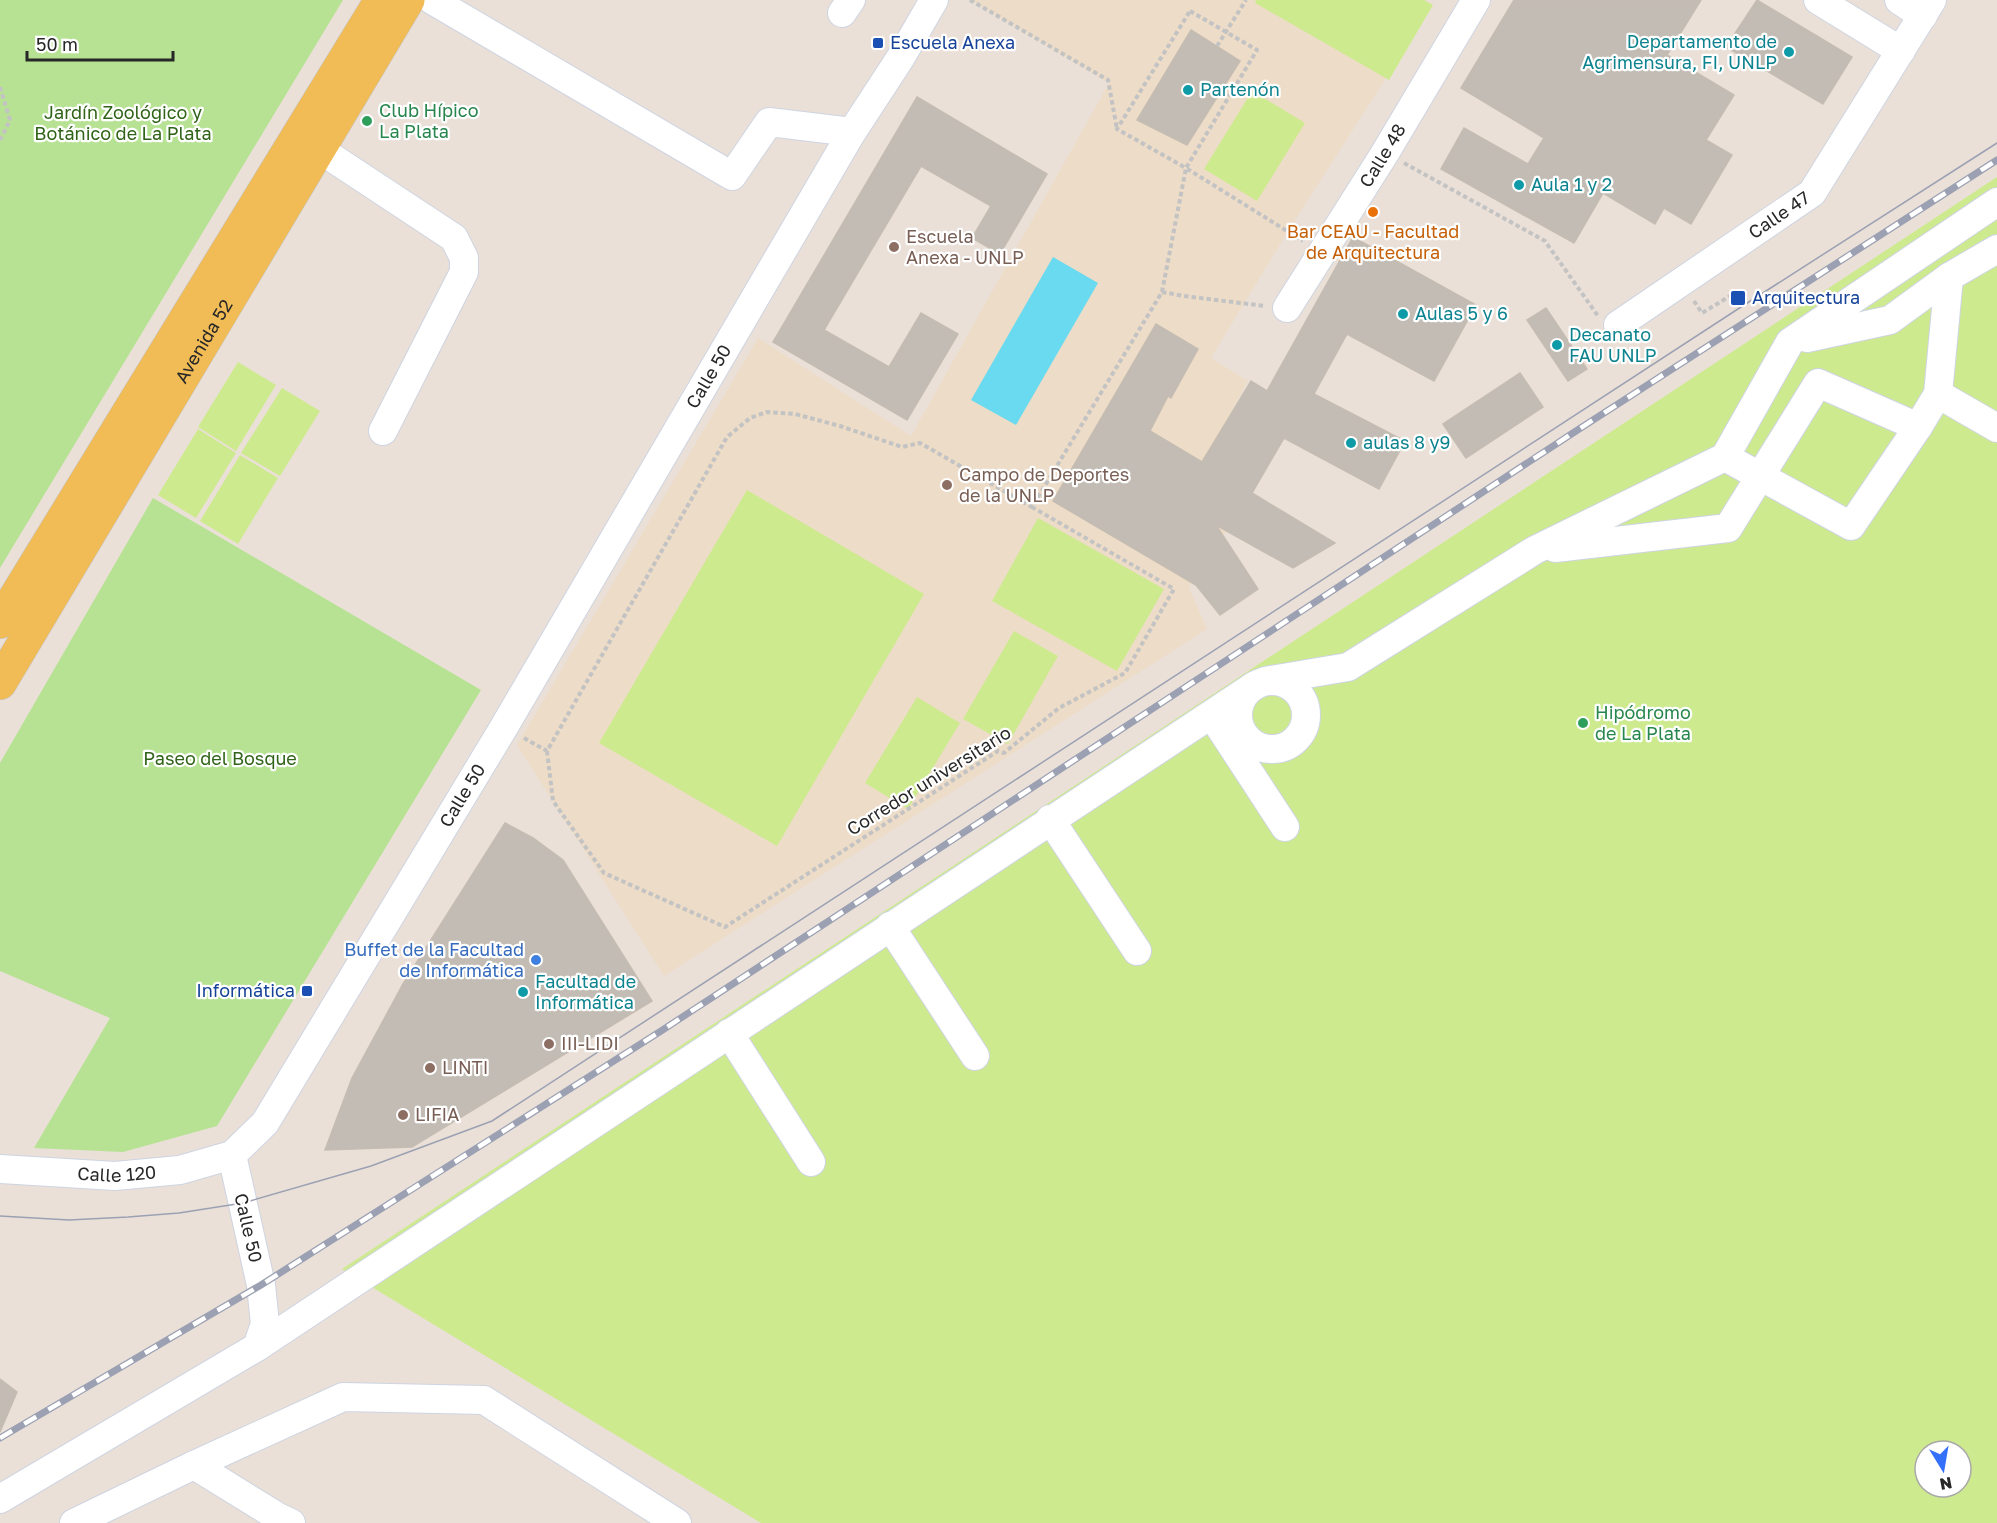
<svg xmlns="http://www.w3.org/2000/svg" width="1997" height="1523" viewBox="0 0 1997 1523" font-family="'Golos Text',sans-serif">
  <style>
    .education { fill: #eddcc7 }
    .green { fill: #b7e293 }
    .pitch { fill: #ceea8f; fill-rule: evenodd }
    .water { fill: #69daef }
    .building { fill: #c2bcb4; stroke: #c5bcb2; stroke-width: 1.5 }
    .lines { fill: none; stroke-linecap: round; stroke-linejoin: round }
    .minor-casing { stroke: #ced4e1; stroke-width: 30 }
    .major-casing { stroke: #c3c3c3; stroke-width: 34 }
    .path { stroke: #c3c3c3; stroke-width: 4; stroke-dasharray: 4.5 3; stroke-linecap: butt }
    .minor { stroke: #fff; stroke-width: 28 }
    .major { stroke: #f1bc56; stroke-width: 33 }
    .tram { stroke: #9ba1b2; stroke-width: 1.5 }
    .rail-casing { stroke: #9ba1b2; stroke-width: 7 }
    .rail { stroke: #fff; stroke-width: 4.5; stroke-dasharray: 14; stroke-linecap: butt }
    .transit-dot { fill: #1a4fb4; stroke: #fff; stroke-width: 2 }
    .culture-dot { fill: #0f9aa8; stroke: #fff; stroke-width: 2 }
    .leisure-dot { fill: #2e9e5b; stroke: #fff; stroke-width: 2 }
    .food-dot { fill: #e8710a; stroke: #fff; stroke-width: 2 }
    .education-dot { fill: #8d6e63; stroke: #fff; stroke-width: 2 }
    .shop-dot { fill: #3f7fe0; stroke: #fff; stroke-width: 2 }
    .labels { text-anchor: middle; stroke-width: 4.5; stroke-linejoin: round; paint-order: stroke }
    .culture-label { font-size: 18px; fill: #0d838f; stroke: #fff; text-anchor: start }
    .transit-label { font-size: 18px; fill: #164399; stroke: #fff; text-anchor: start }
    .leisure-label { font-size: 18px; fill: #27864d; stroke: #fff; text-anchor: start }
    .park-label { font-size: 18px; fill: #306318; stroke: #fff }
    .street-label { font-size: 18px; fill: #272727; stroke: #fff }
    .food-label { font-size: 18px; fill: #c56008; stroke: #fff }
    .education-label { font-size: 18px; fill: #785e54; stroke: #fff; text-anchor: start }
    .shop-label { font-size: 18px; fill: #366cbe; stroke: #fff; text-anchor: end }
  </style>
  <rect width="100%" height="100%" fill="#eae0d8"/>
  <path class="education" d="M971,0H1424L1433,5L1288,231L1211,358L1248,381L1200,470L1246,501L1189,587L1207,629L664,976L517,745L758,338L911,436L1109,83Z"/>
  <path class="green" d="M0,0H343L0,568Z
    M153,498L481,690L217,1126L123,1152L34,1148L110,1018L0,971V763Z"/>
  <path class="pitch" d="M1256,0H1424L1433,5L1389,80L1255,3Z
    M1252,91L1305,123L1257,201L1204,169Z
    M1997,177V1523H761L342,1269ZM1925,1451H1961V1487H1925Z
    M238,362L276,385L236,451L198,427Z
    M282,388L320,411L280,476L241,453Z
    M198,429L236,453L196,518L158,495Z
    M240,455L278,478L238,544L200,521Z
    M747,490L924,594L777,846L599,743Z
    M1038,518L1164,589L1117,671L992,601Z
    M1014,631L1058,656L1008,744L963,719Z
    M917,697L960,723L908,809L865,783Z"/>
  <path class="water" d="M1053,257L1098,283L1016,425L971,400Z"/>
  <path class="building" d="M1514,0H1701L1667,55L1734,95L1706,140L1732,155L1691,224L1664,208L1655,224L1603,193L1574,243L1441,169L1464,128L1528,164L1544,138L1461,88Z
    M1757,0L1852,57L1823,104L1726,47Z
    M1191,30L1240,61L1187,145L1137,120Z
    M917,97L1047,174L1000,254L972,238L991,206L921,166L824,330L889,367L921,313L958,334L907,420L773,342Z
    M1353,237L1476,305L1434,381L1347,334L1314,394L1405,441L1379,489L1284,438L1252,493L1335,543L1293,568L1216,525L1258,589L1220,615L1196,585L1053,501L1156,324L1198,349L1171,398L1168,396L1150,431L1202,462L1251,381L1267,391Z
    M1546,308L1587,369L1568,381L1527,320Z
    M1520,373L1543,407L1466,458L1443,424Z
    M505,823L533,838L563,860L652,1001L412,1147L325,1150L352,1078L403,984Z
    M0,1379L17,1392L0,1432Z"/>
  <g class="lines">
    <defs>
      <g id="minor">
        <path d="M432,0L732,176L769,122L852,132"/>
        <path d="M1818,0L1901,51"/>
        <path d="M1899,0L1923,16"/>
        <path d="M842,13L851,0"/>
        <path d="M319,149L454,238L464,258V272L383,431"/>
        <path id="s1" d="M1287,308L1385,153L1476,0"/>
        <path id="s2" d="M1618,325L1812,193L1932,0"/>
        <path d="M1807,338L1890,320L1949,277L1997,249"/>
        <path d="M1938,394L1997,428"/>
        <path d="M1725,457L1851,526L1918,427L1938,394L1949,277"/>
        <path d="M1555,548L1728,528L1818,383L1918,427"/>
        <path d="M1265,681L1348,667L1535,550L1725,457L1790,342L1997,202"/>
        <circle cx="1272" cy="715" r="34"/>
        <path d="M1219,726L1285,827"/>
        <path d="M1050,819L1137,951"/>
        <path d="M890,926L975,1056"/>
        <path d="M729,1033L811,1162"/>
        <path id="s3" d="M0,1169L115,1176L180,1170L232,1155L265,1123L504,727L852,132L901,57L934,0"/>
        <path d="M257,1347L1254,686"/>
        <path d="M194,1465L278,1517L291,1523"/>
        <path d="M0,1499L257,1347L265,1324L261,1285L232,1155"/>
        <path d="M74,1523L194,1465L343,1397L484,1400L677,1523"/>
      </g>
      <g id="major">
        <path d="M0,622L381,0"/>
        <path id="s4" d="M0,683L408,0"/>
      </g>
    </defs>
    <use href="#minor" class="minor-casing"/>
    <use href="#major" class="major-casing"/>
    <path class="path" d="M970,0L1108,80L1117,129
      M1190,11L1257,50L1186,168L1117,129Z
      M1217,46L1246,0
      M0,87L10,120L0,140
      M1404,163L1545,241L1598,316
      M1162,292L1184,296L1265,306
      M1694,301L1702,313L1735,293L1738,298
      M524,738L547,751L727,437L750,418L767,412L795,414L840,426L902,447L920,443L1032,507L1162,292L1186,168L1303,241
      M547,751L553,801L604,873L725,927L998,751L1004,753L1059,708L1125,673L1174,589L1032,507"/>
    <use href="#minor" class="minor"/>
    <use href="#major" class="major"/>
    <path class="tram" d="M0,1216L69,1220L128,1217L179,1213L243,1203L371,1166L492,1121L1741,307L1997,143"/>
    <defs>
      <path id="rail" d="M0,1438L261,1285L661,1031L1576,431L1997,160"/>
    </defs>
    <use href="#rail" class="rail-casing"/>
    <use href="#rail" class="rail"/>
  </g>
  <g class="transit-dot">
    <rect x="872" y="37" width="12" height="12" rx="3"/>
    <rect x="1730" y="290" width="16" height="16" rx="3"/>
    <rect x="301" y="985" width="12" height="12" rx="3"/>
  </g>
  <g class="culture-dot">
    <circle cx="1789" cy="52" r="6"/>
    <circle cx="1188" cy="90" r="6"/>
    <circle cx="1519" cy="185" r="6"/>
    <circle cx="1403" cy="314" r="6"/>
    <circle cx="1557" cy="345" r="6"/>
    <circle cx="1351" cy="443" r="6"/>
    <circle cx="523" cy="992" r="6"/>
  </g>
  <g class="leisure-dot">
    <circle cx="367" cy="121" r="6"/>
    <circle cx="1583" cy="723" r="6"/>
  </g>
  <circle class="food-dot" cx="1373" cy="212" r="6"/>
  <g class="education-dot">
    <circle cx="894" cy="247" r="6"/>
    <circle cx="947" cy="485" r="6"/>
    <circle cx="549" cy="1044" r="6"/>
    <circle cx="430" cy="1068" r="6"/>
    <circle cx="403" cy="1115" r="6"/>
  </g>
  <circle class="shop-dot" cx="536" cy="960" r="6"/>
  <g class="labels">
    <g class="culture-label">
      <text x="1777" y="48" text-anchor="end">Departamento de<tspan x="1777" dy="21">Agrimensura, FI, UNLP</tspan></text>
      <text x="1200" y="96">Partenón</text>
      <text x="1531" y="191">Aula 1 y 2</text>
      <text x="1415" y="320">Aulas 5 y 6</text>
      <text x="1569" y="341">Decanato<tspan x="1569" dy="21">FAU UNLP</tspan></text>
      <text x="1363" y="449">aulas 8 y9</text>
      <text x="535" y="988">Facultad de<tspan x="535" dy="21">Informática</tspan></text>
    </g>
    <g class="transit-label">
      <text x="890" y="49">Escuela Anexa</text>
      <text x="1752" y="304">Arquitectura</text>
      <text x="295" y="997" text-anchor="end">Informática</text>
    </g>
    <g class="leisure-label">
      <text x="379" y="117">Club Hípico<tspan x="379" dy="21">La Plata</tspan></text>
      <text x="1595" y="719">Hipódromo<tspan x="1595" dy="21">de La Plata</tspan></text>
    </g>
    <g class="park-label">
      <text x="123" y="119">Jardín Zoológico y<tspan x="123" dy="21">Botánico de La Plata</tspan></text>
      <text x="220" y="765">Paseo del Bosque</text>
    </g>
    <g class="street-label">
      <text dy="6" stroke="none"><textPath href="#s1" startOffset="180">Calle 48</textPath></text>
      <text dy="6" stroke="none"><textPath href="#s2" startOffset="195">Calle 47</textPath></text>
      <text dy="6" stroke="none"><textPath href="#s4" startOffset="398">Avenida 52</textPath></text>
      <text dy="6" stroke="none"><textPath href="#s3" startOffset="1149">Calle 50</textPath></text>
      <text transform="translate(929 781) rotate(-32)" y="6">Corredor universitario</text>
      <text dy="6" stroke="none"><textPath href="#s3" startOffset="663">Calle 50</textPath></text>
      <text dy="6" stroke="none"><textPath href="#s3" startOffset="117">Calle 120</textPath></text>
      <text transform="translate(248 1228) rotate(77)" y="6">Calle 50</text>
    </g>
    <g class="food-label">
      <text x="1373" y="238">Bar CEAU - Facultad<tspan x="1373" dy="21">de Arquitectura</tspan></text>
    </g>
    <g class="education-label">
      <text x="906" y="243">Escuela<tspan x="906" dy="21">Anexa - UNLP</tspan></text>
      <text x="959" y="481">Campo de Deportes<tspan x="959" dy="21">de la UNLP</tspan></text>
      <text x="561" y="1050">III-LIDI</text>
      <text x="442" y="1074">LINTI</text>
      <text x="415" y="1121">LIFIA</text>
    </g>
    <g class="shop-label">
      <text x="524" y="956">Buffet de la Facultad<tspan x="524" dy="21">de Informática</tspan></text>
    </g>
  </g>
  <g transform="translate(1943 1469) rotate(169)"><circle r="28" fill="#ffffff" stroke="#a9a9a9" stroke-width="1.5"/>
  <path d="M0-4.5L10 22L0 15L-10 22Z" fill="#3570fb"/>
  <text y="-9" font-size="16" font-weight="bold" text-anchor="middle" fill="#272727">N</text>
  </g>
  <path d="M27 51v9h146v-9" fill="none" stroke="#272727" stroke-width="3"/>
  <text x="36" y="51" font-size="18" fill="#272727" stroke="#ffffff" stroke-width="4.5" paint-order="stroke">50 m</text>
</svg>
